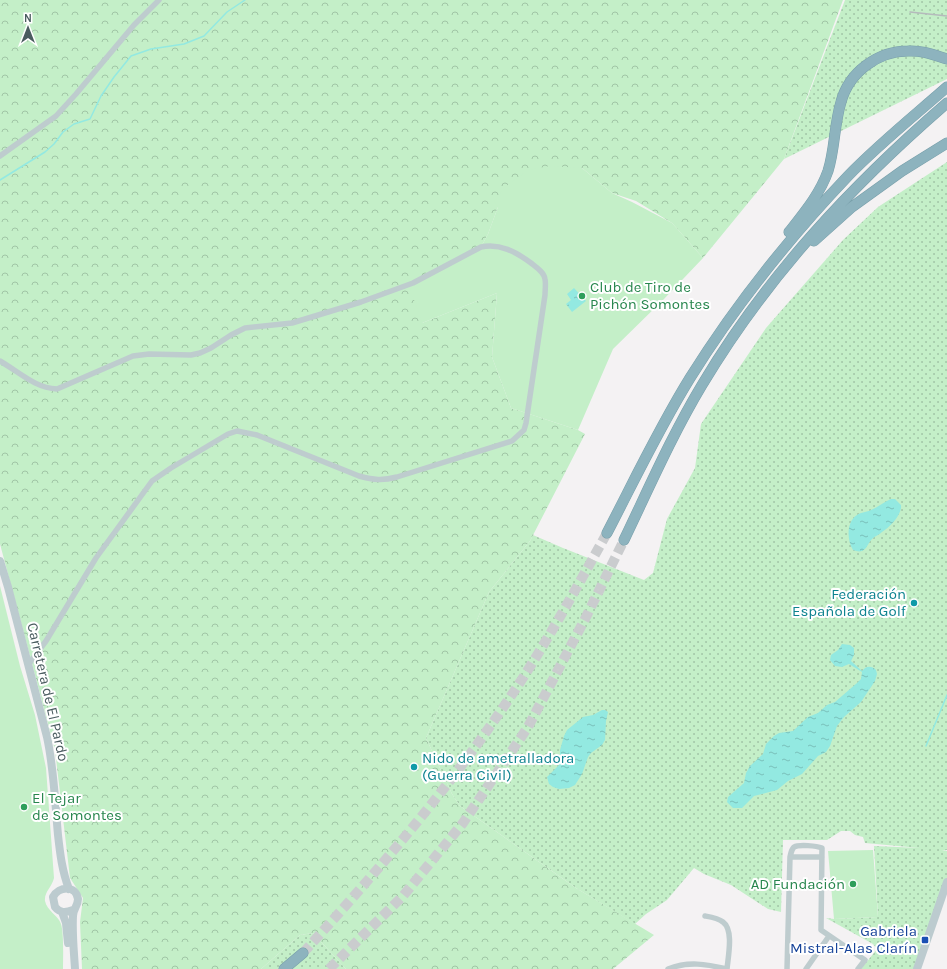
<svg xmlns="http://www.w3.org/2000/svg" width="947" height="969" viewBox="0 0 947 969" font-family="Karla,sans-serif">
  <style>
    .grass { fill: url(#grass-dots) }
    .forest { fill: url(#forest-crowns) }
    .pitch { fill: #c4efc8 }
    .water { fill: url(#water-ripples) }
    .lines { fill: none; stroke-linecap: round; stroke-linejoin: round }
    .stream { stroke: #93e9e1; stroke-width: 1.5 }
    .highway-tunnel { stroke: #caccce; stroke-width: 10; stroke-dasharray: 10 5; stroke-linecap: butt }
    .highway-casing { stroke: #789faa; stroke-width: 11 }
    .street { stroke: #beccce; stroke-width: 5.5 }
    .secondary { stroke: #bccbcf; stroke-width: 8 }
    .highway { stroke: #8db3be; stroke-width: 10 }
    .rail { stroke: #b5babc; stroke-width: 1.5 }
    .leisure-dot { fill: #2e9e5b; stroke: #fff; stroke-width: 1.5 }
    .culture-dot { fill: #0f9aa8; stroke: #fff; stroke-width: 1.5 }
    .transit-dot { fill: #1a4fb4; stroke: #fff; stroke-width: 1.5 }
    .labels { text-anchor: middle; stroke-width: 4; stroke-linejoin: round; paint-order: stroke }
    .leisure-label { font-size: 15px; fill: #27864d; stroke: #fff; text-anchor: start }
    .culture-label { font-size: 15px; fill: #0d838f; stroke: #fff; text-anchor: end }
    .street-label { font-size: 15px; fill: #4a5c5f; stroke: #fff }
    .transit-label { font-size: 15px; fill: #164399; stroke: #fff; text-anchor: end }
  </style>
  <defs>
    <pattern id="grass-dots" width="8" height="8" patternUnits="userSpaceOnUse"><rect width="8" height="8" fill="#c4efc8"/><path d="M2 2h.1M6 6h.1" fill="none" stroke="#a1c5a6" stroke-width="1.8" stroke-linecap="round"/></pattern>
    <pattern id="forest-crowns" width="20" height="18" patternUnits="userSpaceOnUse"><rect width="20" height="18" fill="#c4efc8"/><path d="M2 6a3 3 0 1 1 6 0M12 15a3 3 0 1 1 6 0" fill="none" stroke="#a1c5a6"/></pattern>
    <pattern id="water-ripples" width="26" height="14" patternUnits="userSpaceOnUse"><rect width="26" height="14" fill="#93e9e1"/><path d="M2 4q2-2 4 0t4 0M15 11q2-2 4 0t4 0" fill="none" stroke="#7ac0ba"/></pattern>
  </defs>
  <rect width="100%" height="100%" fill="#f4f2f3"/>
  <path class="grass" d="M845,0H947V79L784,159Z
    M947,162V850H942L947,851V882L915,969H861L877,949L873,944L826,918L834,919L878,917L874,846L920,848L865,843L863,837L855,835L850,831H841L827,840H783L781,912L768,909L731,885L704,874L694,868L667,900L646,914L635,924L576,888L460,806L452,794L426,738L489,592L530,541L533,535L563,548L644,580L653,573L667,519L695,468L701,424L766,328L843,240L878,207Z
    M313,933L346,969H261L300,935Z"/>
  <path class="forest" d="M0,0H843L784,159L703,258L672,223L636,201L612,193L582,168L498,207L488,234L481,247L422,323L497,293L492,357L511,408L578,430L585,434L530,541L489,592L426,738L452,794L460,806L576,888L654,935L613,969H346L313,933L300,935L261,969H82L80,922L83,898L70,878L55,750L0,544Z"/>
  <path class="pitch" d="M550,166L582,168L612,193L632,202L672,223L703,258L664,299L613,349L578,430L511,408L492,357L497,293L422,323L409,285L481,247L488,234L498,207L494,201L505,187L528,170Z
    M0,586L20,666L35,715L46,768L54,878C52,887 44,892 45,901C47,911 58,915 61,924C64,933 63,959 63,969H0Z
    M873,850L878,917L834,919L828,851Z"/>
  <path class="water" d="M574,288L586,301L572,312L566,304L571,300L567,294Z
    M891,499H895L901,505C902,515 890,527 882,532C879,535 875,536 872,539C868,543 867,549 862,551C859,552 856,551 853,550C847,541 846,522 857,515C861,512 867,512 871,510C878,507 884,502 891,499Z
    M842,644L850,645L854,648V655L851,661L862,671C866,666 871,665 876,670L877,674L875,681L861,702L844,717L837,726L830,746L826,752L818,756L802,774L788,781L777,790L754,796L742,808H733L727,802L728,797L744,783L746,773L750,766L763,754L766,744L774,736L779,733L793,731L808,717L818,713L827,705L835,702L857,683L861,679L862,672L849,664L842,667L835,666L830,660L831,655L838,650Z
    M602,710H605L608,712L606,721L605,740L602,745L591,753L588,757L582,774L575,785L569,788L559,789L553,787L549,784L547,777L559,765L560,761V750L564,736L567,730L583,717L593,715Z"/>
  <g class="lines">
    <path class="stream" d="M0,180L45,152L54,144L63,132L74,124L90,119L101,96L114,77L131,56L151,49L184,44L204,36L227,12L245,0
      M926,746L947,695"/>
    <path class="highway-tunnel" d="M303,953C373,876 441,798 500,712C540,655 573,594 607,533
      M329,969L403,896L463,823L528,727L586,617L624,540"/>
    <defs>
      <path id="highway" d="M789,232C804,213 820,194 828,171C835,149 834,125 841,102C849,72 878,51 908,51C922,50 934,55 947,59
        M814,241L852,207L902,171L947,143
        M607,533C634,481 659,428 690,378C735,306 789,238 848,176C879,144 914,116 947,87
        M624,540C649,488 672,435 702,385C767,276 851,186 947,103
        M284,969L303,953"/>
    </defs>
    <use href="#highway" class="highway-casing"/>
    <path class="street" d="M0,156L56,116L76,94L134,25L159,0
      M0,361C19,372 35,388 57,389L133,356L149,354L191,355L200,353L211,348L231,335L245,328L292,323L361,302L413,283L481,247C500,243 516,252 531,263C536,267 544,272 545,279C546,284 545,290 545,295L526,423L524,430L512,441L397,477C382,481 374,480 359,476L257,435L237,431L228,434L171,468L152,481L96,558L46,641L28,665
      M790,857H822
      M705,916C711,917 718,918 723,922C734,930 728,957 727,969
      M668,969C688,961 706,964 727,969
      M787,969L790,857C791,853 791,850 794,847C799,844 817,846 822,848L821,930L865,960L858,969
      M806,969L829,936"/>
    <path class="secondary" d="M0,561L8,587L47,737C54,769 55,802 58,835C60,853 62,871 69,889
      M73,910C65,913 60,913 55,907L53,897C59,886 76,885 78,899C78,906 73,909 73,916C72,934 74,952 75,969
      M62,912L66,923L68,943
      M917,969L947,882"/>
    <use href="#highway" class="highway"/>
    <path class="rail" d="M910,12L947,16"/>
  </g>
  <g class="leisure-dot">
    <circle cx="582" cy="296" r="4"/>
    <circle cx="24" cy="807" r="4"/>
    <circle cx="853" cy="884" r="4"/>
  </g>
  <g class="culture-dot">
    <circle cx="914" cy="603" r="4"/>
    <circle cx="414" cy="767" r="4"/>
  </g>
  <rect class="transit-dot" x="921" y="936" width="8" height="8" rx="2"/>
  <g class="labels">
    <g class="leisure-label">
      <text x="590" y="292">Club de Tiro de<tspan x="590" dy="17">Pichón Somontes</tspan></text>
      <text x="32" y="803">El Tejar<tspan x="32" dy="17">de Somontes</tspan></text>
      <text x="845" y="889" text-anchor="end">AD Fundación</text>
    </g>
    <g class="culture-label">
      <text x="906" y="599">Federación<tspan x="906" dy="17">Española de Golf</tspan></text>
      <text x="422" y="763" text-anchor="start">Nido de ametralladora<tspan x="422" dy="17">(Guerra Civil)</tspan></text>
    </g>
    <g class="street-label">
      <text transform="translate(48 692) rotate(77)" y="5">Carretera de El Pardo</text>
    </g>
    <g class="transit-label">
      <text x="917" y="936">Gabriela<tspan x="917" dy="17">Mistral-Alas Clarín</tspan></text>
    </g>
  </g>
  <g transform="translate(28 28)" stroke="#ffffff" stroke-width="3" paint-order="stroke">
  <path d="M0-3L7 15L0 10L-7 15Z" fill="#4a5c5f"/>
  <text y="-6" font-size="11" font-weight="bold" text-anchor="middle" fill="#4a5c5f">N</text>
  </g>
</svg>
